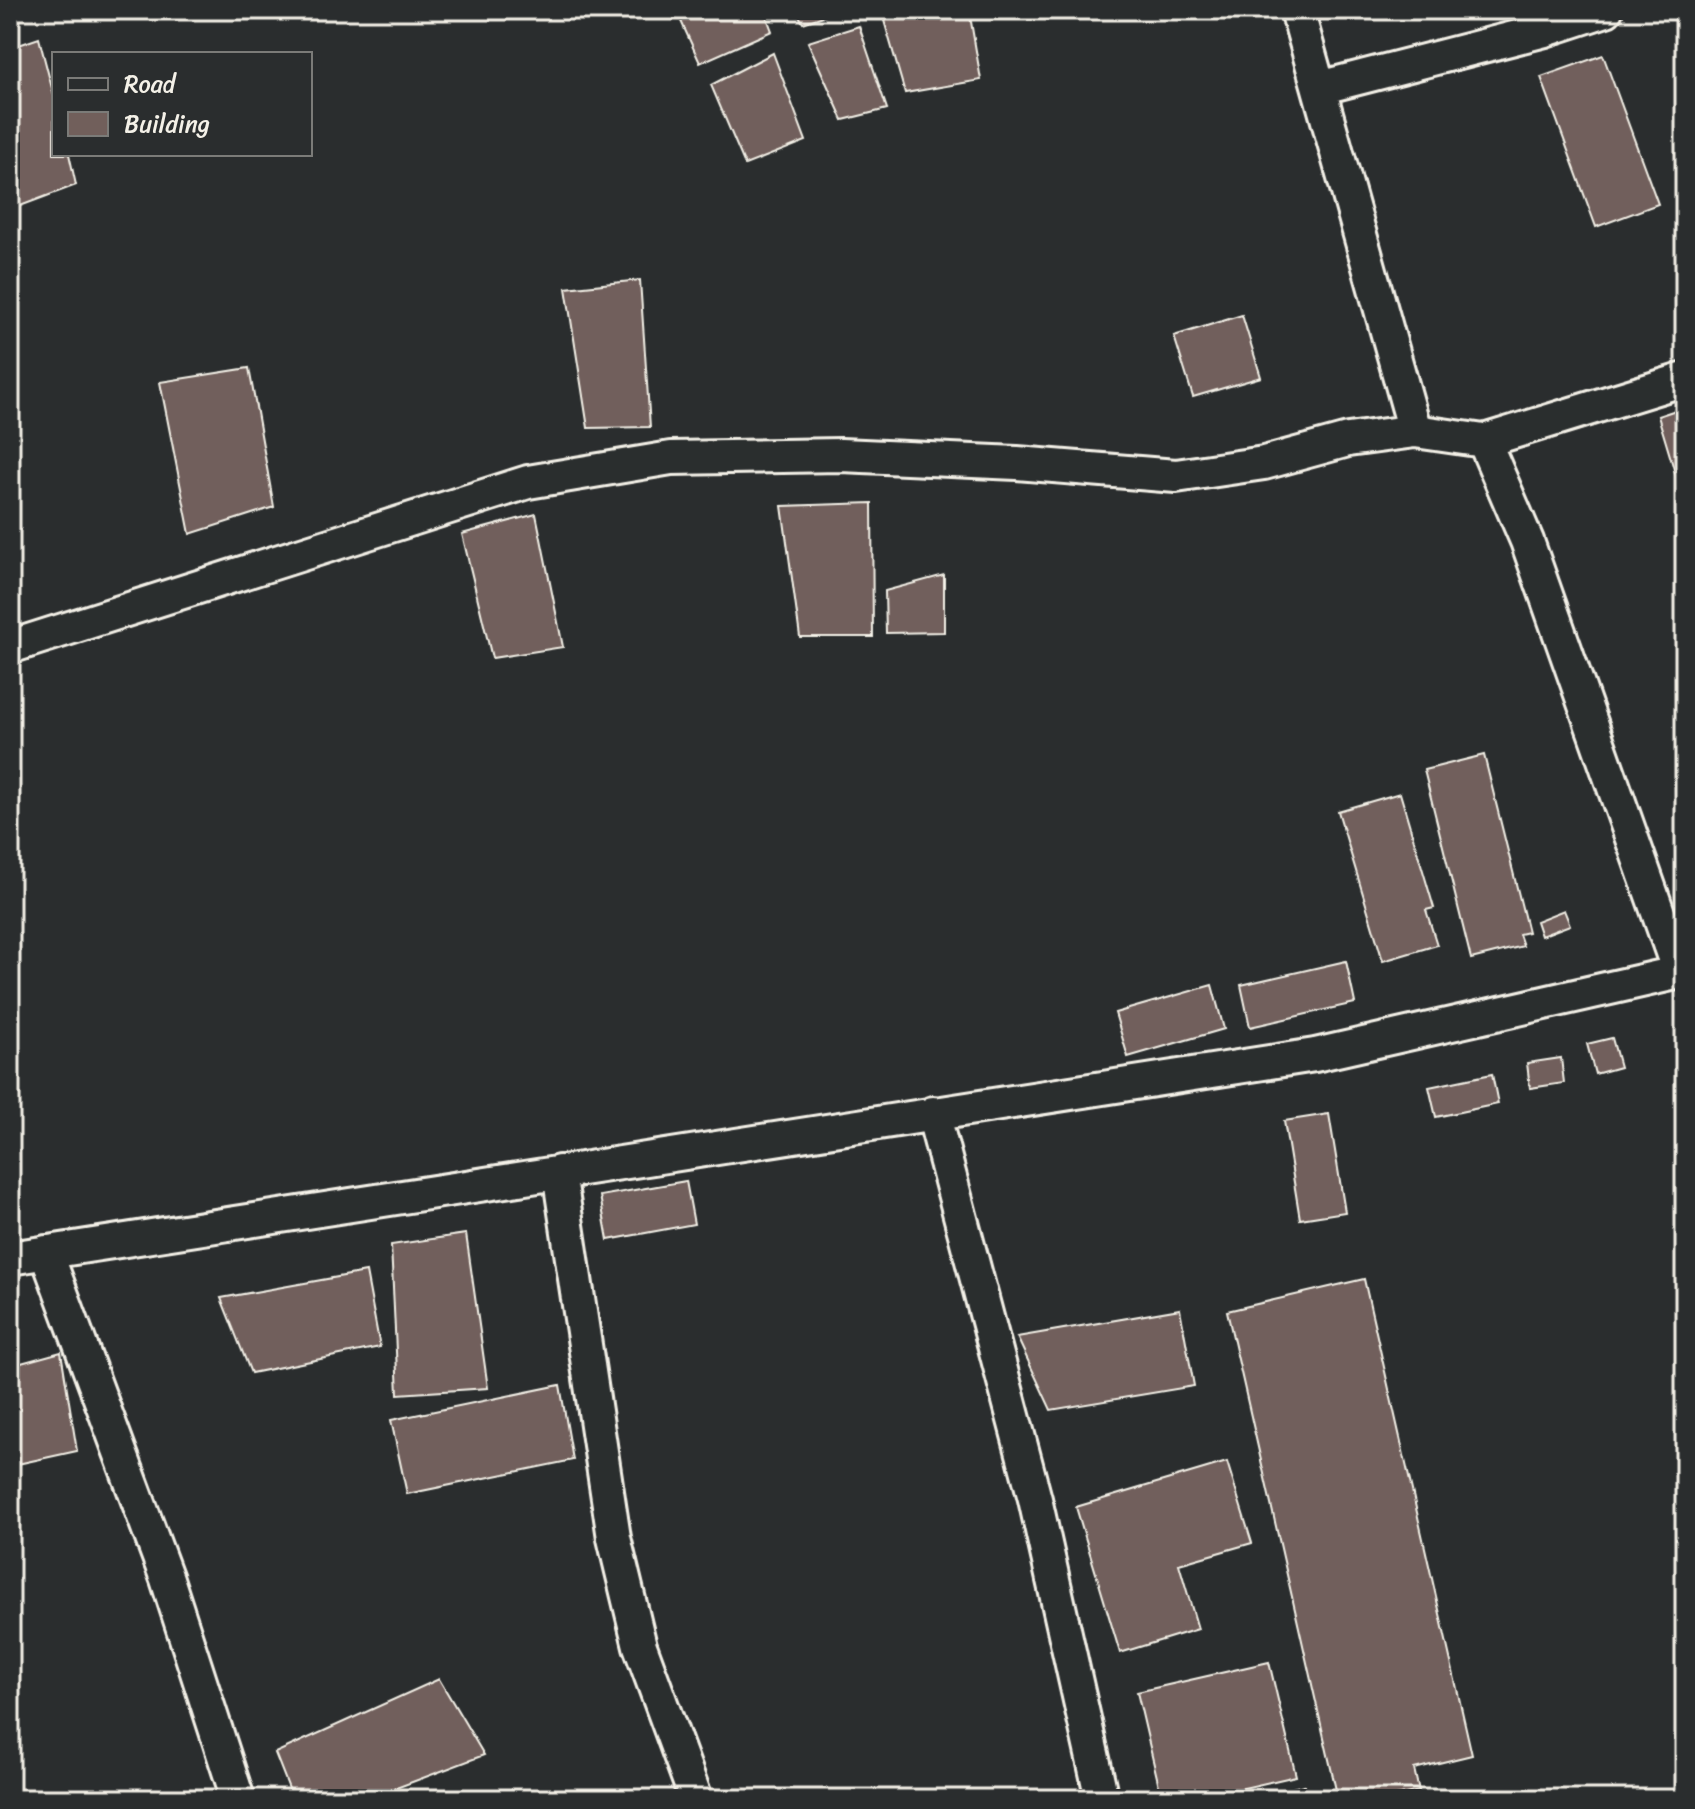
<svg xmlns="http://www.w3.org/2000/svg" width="1695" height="1809" viewBox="0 0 1695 1809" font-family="Sriracha,sans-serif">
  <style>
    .building { fill: #715f5b; stroke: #f4f1e8; stroke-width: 2 }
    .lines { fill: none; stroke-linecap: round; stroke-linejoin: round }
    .street-casing { stroke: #f4f1e8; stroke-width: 38 }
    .street { stroke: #2a2d2e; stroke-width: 32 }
  </style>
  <rect width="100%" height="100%" fill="#2a2d2e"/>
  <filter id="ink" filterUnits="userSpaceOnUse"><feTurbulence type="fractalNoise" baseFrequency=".0125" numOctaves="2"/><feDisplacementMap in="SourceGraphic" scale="16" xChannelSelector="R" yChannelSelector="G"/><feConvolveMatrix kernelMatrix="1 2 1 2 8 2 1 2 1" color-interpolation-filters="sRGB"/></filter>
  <g filter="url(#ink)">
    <path class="building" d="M676,10H764L772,31L700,63Z
      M796,10H841L803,23Z
      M881,10H969L981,80L905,93Z
      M859,26L887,109L843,120L808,42Z
      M39,38L54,96V154H69L76,185L15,208L10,192V48Z
      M773,53L806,141L745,165L711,85Z
      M1603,55L1658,204L1596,227L1541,77Z
      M640,280L650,427L588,428L566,288Z
      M10,301L19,359L10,361Z
      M1242,315L1261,377L1193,397L1174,336Z
      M249,368L274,507L190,534L160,382Z
      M1685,407V498L1683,499L1658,416Z
      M872,503L873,637H800L782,506Z
      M536,514L563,647L492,658L462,534Z
      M944,575V632L886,633L885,591Z
      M1484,755L1528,932L1519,934L1523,946L1471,959L1424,770Z
      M1400,793L1434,908L1426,910L1437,945L1383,961L1338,811Z
      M1564,910L1570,925L1541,936L1536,921Z
      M1346,961L1355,1003L1250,1027L1241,985Z
      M1212,985L1224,1029L1128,1057L1115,1013Z
      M1612,1038L1620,1067L1595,1074L1587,1044Z
      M1561,1058L1564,1083L1530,1088L1527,1063Z
      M1492,1074L1498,1104L1436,1117L1429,1087Z
      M1329,1114L1345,1212L1300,1219L1284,1121Z
      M686,1181L694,1224L608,1240L600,1196Z
      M466,1234L488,1388L398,1394L391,1245Z
      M366,1272L380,1347L251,1373L221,1298Z
      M1364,1279L1472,1755L1414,1769L1419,1791L1382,1799H1338L1227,1311Z
      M1180,1309L1194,1386L1051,1410L1017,1337Z
      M61,1352L77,1451L13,1465L10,1446V1366Z
      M560,1385L573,1460L407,1494L391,1420Z
      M1227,1462L1252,1543L1179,1564L1198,1629L1120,1653L1076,1507Z
      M1269,1662L1296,1776L1196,1799H1162L1137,1692Z
      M439,1679L484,1755L367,1799H293L275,1753Z
      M1304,1785L1308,1799H1250Z"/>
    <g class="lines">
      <defs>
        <path id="street" d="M1297,10L1415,431
          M1319,88L1545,30L1606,10
          M1484,441L1685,379
          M10,647L528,482L671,458L841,455L1017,463L1176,476L1264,463L1348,440L1415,431L1484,441L1527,541L1679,972
          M933,1113L1035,1499L1102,1799
          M559,1172L614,1538L640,1646L696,1799
          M46,1252L167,1579L238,1799
          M10,1258L1315,1055L1685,971"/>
      </defs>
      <use href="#street" class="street-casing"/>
      <use href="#street" class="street"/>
    </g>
  </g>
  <rect width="1695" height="1809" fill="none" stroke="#2a2d2e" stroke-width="40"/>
  <rect x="20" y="20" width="1655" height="1769" fill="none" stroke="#f4f1e8" stroke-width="3" filter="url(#ink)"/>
  <rect x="52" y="52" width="260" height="104" fill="#2a2d2e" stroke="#7b7b78" stroke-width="2"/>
  <rect x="68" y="78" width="40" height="12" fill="#2a2d2e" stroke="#7b7b78" stroke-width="2"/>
  <text x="124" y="92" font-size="24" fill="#f4f1e8">Road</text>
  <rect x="68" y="112" width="40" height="24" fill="#715f5b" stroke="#7b7b78" stroke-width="2"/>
  <text x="124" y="132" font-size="24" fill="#f4f1e8">Building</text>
</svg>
